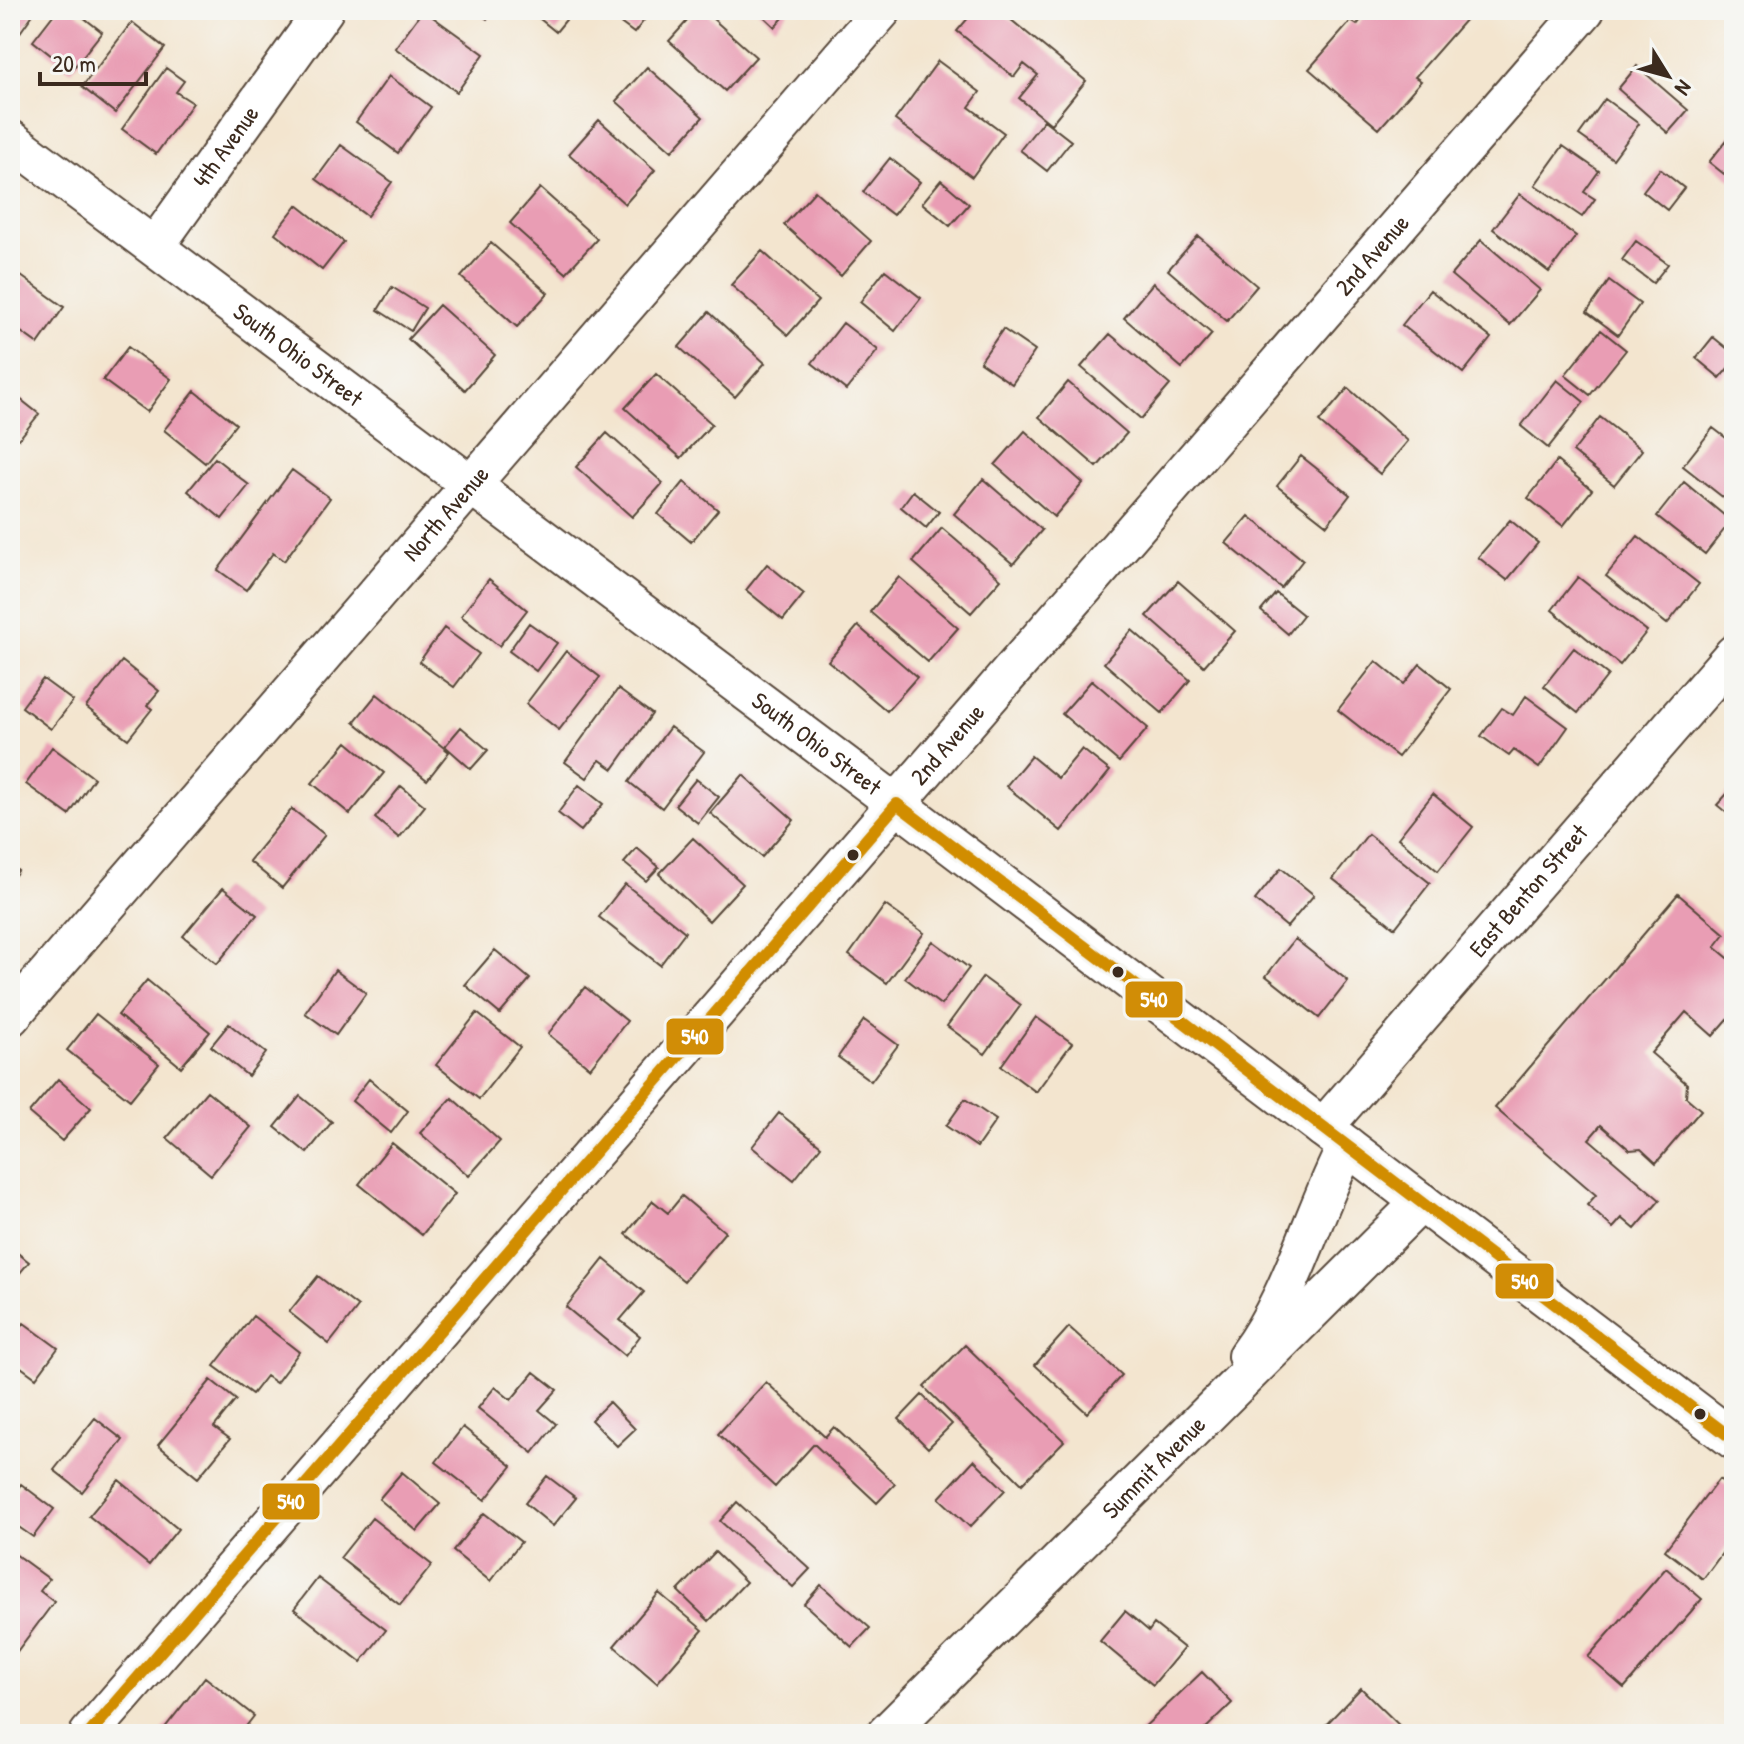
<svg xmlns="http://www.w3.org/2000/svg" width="1744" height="1744" viewBox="0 0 1744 1744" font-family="'Patrick Hand',sans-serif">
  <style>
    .building { fill: #e99db4 }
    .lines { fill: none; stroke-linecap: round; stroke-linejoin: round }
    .minor-casing { stroke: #574639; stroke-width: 42 }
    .minor { stroke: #fff; stroke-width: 38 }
    .bus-1-casing { stroke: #f6f6f2; stroke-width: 18 }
    .bus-1 { stroke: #d18d06; stroke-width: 12 }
    .bus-dot { fill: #3b2a1e; stroke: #f6f6f2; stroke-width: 3 }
    .labels { text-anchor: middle; stroke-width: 7; stroke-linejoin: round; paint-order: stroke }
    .street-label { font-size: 24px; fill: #3b2a1e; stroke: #f6f6f2 }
    .line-badge { stroke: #f6f6f2; stroke-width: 3 }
    .badge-label { font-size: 22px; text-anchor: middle; font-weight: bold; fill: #fff }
  </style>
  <rect width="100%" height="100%" fill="#f6f6f2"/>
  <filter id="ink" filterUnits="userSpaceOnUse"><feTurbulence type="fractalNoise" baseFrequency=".0125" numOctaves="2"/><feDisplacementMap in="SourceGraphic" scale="16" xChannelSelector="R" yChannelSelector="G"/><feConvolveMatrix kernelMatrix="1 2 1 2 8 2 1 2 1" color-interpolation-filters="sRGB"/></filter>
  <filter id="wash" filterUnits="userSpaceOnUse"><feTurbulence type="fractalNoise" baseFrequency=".006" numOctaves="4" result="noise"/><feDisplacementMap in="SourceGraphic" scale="32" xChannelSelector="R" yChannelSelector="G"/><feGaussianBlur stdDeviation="1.8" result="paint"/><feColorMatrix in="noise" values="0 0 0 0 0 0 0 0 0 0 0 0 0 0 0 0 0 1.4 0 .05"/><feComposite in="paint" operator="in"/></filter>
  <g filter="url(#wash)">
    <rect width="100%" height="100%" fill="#f3e5cf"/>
    <g id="blocks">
      <path class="building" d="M10,10H36L19,34L10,28Z
        M57,10H74L102,32L71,71L33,41Z
        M423,10L484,54L457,92L395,48Z
        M474,10H494L487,19Z
        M529,10H574L556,32Z
        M610,10H652L634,33L607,13Z
        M697,10H703L756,57L725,91L669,41Z
        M757,10H790L775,27Z
        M975,10H999L1086,81L1051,124L1019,98L1038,75L1024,64L1014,77L957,31Z
        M1369,10H1474L1415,77L1421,81L1379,129L1309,69L1351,21L1357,25Z
        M132,22L165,48L115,113L82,87Z
        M938,61L980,92L969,107L1004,133L972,177L895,120Z
        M1637,66L1688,110L1668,133L1618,89Z
        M647,67L703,117L672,151L616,101Z
        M166,68L184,81L176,92L193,103L156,154L122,129Z
        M389,76L431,107L398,153L356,122Z
        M1605,99L1639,124L1613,159L1579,135Z
        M599,120L655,170L625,204L569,154Z
        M1044,120L1071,141L1047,171L1020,150Z
        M1734,131V182L1709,162Z
        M341,145L392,182L367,216L316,179Z
        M1563,146L1599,171L1584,192L1595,199L1582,217L1535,185Z
        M890,158L920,182L893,215L863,192Z
        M1660,169L1684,188L1667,210L1643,191Z
        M941,180L969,204L950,226L922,203Z
        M540,188L597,239L566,273L510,223Z
        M815,191L871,241L841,276L784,225Z
        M1520,194L1576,236L1549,272L1493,229Z
        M297,205L344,242L322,270L275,233Z
        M1198,236L1257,286L1227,321L1168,270Z
        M1481,240L1540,290L1510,325L1451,275Z
        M1636,241L1668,264L1653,283L1622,260Z
        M491,243L548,293L517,327L461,277Z
        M762,251L818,301L788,335L731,285Z
        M10,268L64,307L38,344L10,324Z
        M885,270L921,298L895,331L860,302Z
        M1609,281L1640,304L1618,335L1587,312Z
        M1153,283L1212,334L1182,368L1124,318Z
        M392,287L425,308L411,331L378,310Z
        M1430,290L1491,338L1463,373L1402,325Z
        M439,305L495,355L465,390L408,339Z
        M709,312L765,363L735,397L679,347Z
        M843,323L878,350L846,390L812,363Z
        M1003,329L1035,351L1012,384L980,362Z
        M1601,330L1626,350L1590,395L1565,375Z
        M1110,334L1170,385L1141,419L1081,367Z
        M1713,337L1734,354V361L1720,378L1696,358Z
        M128,347L171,379L147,412L103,380Z
        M656,374L712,424L681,458L625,408Z
        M1557,380L1584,402L1548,448L1521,426Z
        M1068,382L1127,433L1097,467L1039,417Z
        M1348,388L1408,441L1380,474L1319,422Z
        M10,391L39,414L19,439L10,432Z
        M195,391L236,424L205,463L164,430Z
        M1600,417L1642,450L1614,485L1573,452Z
        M1713,428L1734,444V506L1683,466Z
        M1025,431L1083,483L1054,517L995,465Z
        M607,433L663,483L632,517L576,467Z
        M1301,456L1350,495L1327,525L1277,486Z
        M215,458L249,485L222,519L188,491Z
        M1557,461L1592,490L1563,526L1528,498Z
        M292,470L330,498L284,561L273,553L246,590L218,570Z
        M983,479L1042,530L1013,564L954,514Z
        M684,482L718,510L691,542L658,514Z
        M1684,482L1731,521L1705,554L1657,516Z
        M913,491L939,512L926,528L901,507Z
        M1249,516L1303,560L1281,588L1226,543Z
        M1510,520L1538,543L1507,580L1478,557Z
        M942,528L1001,579L971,613L913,562Z
        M1638,536L1699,584L1667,624L1606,576Z
        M767,564L804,594L783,620L746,590Z
        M899,577L958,628L928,662L870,612Z
        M1578,577L1647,631L1620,665L1552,610Z
        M489,579L527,610L499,646L461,616Z
        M1178,581L1235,631L1204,666L1147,616Z
        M1276,593L1303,615L1288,634L1261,611Z
        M529,623L557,643L536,671L509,651Z
        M858,626L917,677L887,711L828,661Z
        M444,628L479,654L454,687L419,662Z
        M1132,630L1190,680L1162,713L1104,663Z
        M1574,648L1608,675L1578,713L1544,686Z
        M566,651L600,677L559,730L526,704Z
        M122,661L159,691L147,705L152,709L128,739L86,707Z
        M1376,661L1404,684L1420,664L1451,689L1398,757L1338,710Z
        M43,679L73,701L51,729L22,707Z
        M1092,680L1148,728L1119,762L1062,714Z
        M618,689L652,714L613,769L600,760L587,778L565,762Z
        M377,694L449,752L427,780L354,722Z
        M1526,696L1568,727L1539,768L1514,750L1509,756L1481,736L1502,708L1513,715Z
        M461,727L488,750L471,769L445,746Z
        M670,727L704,752L662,808L629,782Z
        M347,742L384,773L350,814L312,783Z
        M52,747L94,778L69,815L26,784Z
        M1082,749L1110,771L1061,831L1006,786L1031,756L1058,778Z
        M743,775L794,820L762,857L710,813Z
        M696,779L719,797L698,823L675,805Z
        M579,785L603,804L581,831L558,813Z
        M401,786L425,806L399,838L375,818Z
        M1734,786V819L1717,805Z
        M1433,794L1473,827L1438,871L1398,838Z
        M292,809L325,835L282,888L249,861Z
        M1368,834L1430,883L1395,928L1333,879Z
        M693,838L743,884L709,921L659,874Z
        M637,848L659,867L646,881L624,863Z
        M10,864L18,871L10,882Z
        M1281,868L1314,895L1287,927L1255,900Z
        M625,884L685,932L660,965L599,917Z
        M223,888L257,915L217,964L183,936Z
        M1678,894L1725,934L1715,947L1734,963V1012L1713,1036L1686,1012L1651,1053L1687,1084L1686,1097L1701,1110L1656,1163L1641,1149L1630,1150L1601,1125L1589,1139L1660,1200L1635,1229L1622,1218L1613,1228L1587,1205L1596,1195L1495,1108Z
        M885,905L924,933L887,983L849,955Z
        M1295,939L1348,981L1319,1018L1266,976Z
        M933,941L969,968L941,1005L905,978Z
        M495,950L530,979L500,1014L465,985Z
        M335,970L366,993L336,1035L305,1013Z
        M983,977L1021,1005L985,1054L947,1026Z
        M147,980L210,1032L181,1067L118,1015Z
        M585,987L627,1021L590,1068L548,1034Z
        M477,1013L520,1047L479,1099L436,1065Z
        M96,1014L159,1064L130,1100L67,1050Z
        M1036,1017L1072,1043L1036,1092L1001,1066Z
        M864,1020L898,1045L871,1081L838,1057Z
        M229,1024L266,1053L248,1076L211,1046Z
        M58,1079L91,1108L62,1141L29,1113Z
        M369,1079L408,1111L391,1133L352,1101Z
        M207,1091L251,1127L211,1175L167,1138Z
        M300,1096L332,1122L307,1153L275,1127Z
        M452,1098L500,1141L469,1176L420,1133Z
        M965,1099L996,1120L977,1147L946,1126Z
        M779,1113L821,1146L794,1180L752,1147Z
        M392,1143L455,1194L422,1235L359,1184Z
        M682,1196L725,1232L684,1281L626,1234L653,1201L668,1213Z
        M10,1247L29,1262L10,1285Z
        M604,1259L644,1292L620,1320L640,1336L625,1356L566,1307Z
        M318,1276L358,1307L329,1344L289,1312Z
        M253,1316L299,1352L276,1383L266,1376L252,1394L214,1366Z
        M24,1323L58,1348L36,1378L10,1359V1342Z
        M1069,1327L1122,1375L1087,1413L1035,1365Z
        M965,1345L1064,1441L1022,1484L924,1387Z
        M534,1372L557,1390L539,1410L556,1424L533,1453L478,1408L495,1387L511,1400Z
        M211,1380L236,1400L214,1427L230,1439L198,1478L158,1445Z
        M766,1382L825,1437L834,1427L895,1484L877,1503L814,1444L775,1487L718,1434Z
        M922,1395L952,1424L928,1448L899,1419Z
        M609,1402L635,1429L617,1446L591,1420Z
        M95,1418L123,1440L82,1492L54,1470Z
        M463,1427L512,1466L485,1500L436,1462Z
        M974,1460L1005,1490L970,1527L939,1498Z
        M402,1472L440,1504L417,1531L379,1499Z
        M547,1476L576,1498L553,1526L525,1503Z
        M1719,1479L1734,1490V1537L1703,1579L1665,1550Z
        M119,1480L178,1529L149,1565L89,1516Z
        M21,1484L54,1509L33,1537L10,1521V1499Z
        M737,1502L810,1569L793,1587L720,1521Z
        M484,1513L521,1542L490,1581L453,1551Z
        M372,1518L432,1565L400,1605L340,1558Z
        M715,1552L746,1582L709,1621L678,1591Z
        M15,1554L49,1579L40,1591L54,1602L15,1654L10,1650V1562Z
        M1666,1568L1702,1599L1624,1688L1588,1657Z
        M318,1578L386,1630L361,1662L294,1609Z
        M821,1585L870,1628L852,1647L804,1604Z
        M659,1593L703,1630L657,1683L614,1646Z
        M1125,1611L1149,1631L1154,1624L1184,1648L1153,1685L1100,1641Z
        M1202,1672L1232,1703L1200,1734H1137Z
        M205,1677L254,1716L240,1734H160Z
        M1361,1688L1408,1734H1317Z"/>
    </g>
  </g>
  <g filter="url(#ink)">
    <use href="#blocks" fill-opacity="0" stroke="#574639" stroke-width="2"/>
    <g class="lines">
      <defs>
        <g id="minor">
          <path id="s1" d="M10,139L918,820L1734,1440"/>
          <path id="s2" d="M155,246L324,10"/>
          <path id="s3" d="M10,1017L882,10"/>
          <path id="s4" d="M1323,1128L1734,654"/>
          <path d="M1247,1356C1291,1298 1313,1212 1347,1146"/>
          <path id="s5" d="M89,1734L1585,10"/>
          <path id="s6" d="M886,1734L1421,1202"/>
        </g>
      </defs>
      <use href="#minor" class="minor-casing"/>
      <use href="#minor" class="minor"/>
      <defs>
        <path id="bus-1" d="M897,804L1734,1440
          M89,1734L897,804"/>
      </defs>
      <use href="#bus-1" class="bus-1-casing"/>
      <use href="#bus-1" class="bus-1"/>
    </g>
  </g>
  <g class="bus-dot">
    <circle cx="853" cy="855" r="7"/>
    <circle cx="1118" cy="972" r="7"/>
    <circle cx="1700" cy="1414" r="7"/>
  </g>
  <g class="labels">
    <g class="street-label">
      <text dy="8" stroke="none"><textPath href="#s2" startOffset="122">4th Avenue</textPath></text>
      <text dy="8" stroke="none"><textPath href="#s5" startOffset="1958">2nd Avenue</textPath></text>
      <text dy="8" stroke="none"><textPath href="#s1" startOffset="360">South Ohio Street</textPath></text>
      <text dy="8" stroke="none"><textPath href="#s3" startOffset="666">North Avenue</textPath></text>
      <text dy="8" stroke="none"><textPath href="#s1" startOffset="1008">South Ohio Street</textPath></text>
      <text dy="8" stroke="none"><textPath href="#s5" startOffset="1310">2nd Avenue</textPath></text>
      <text dy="8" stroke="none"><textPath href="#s4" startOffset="314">East Benton Street</textPath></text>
      <text dy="8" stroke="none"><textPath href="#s6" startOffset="378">Summit Avenue</textPath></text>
    </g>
  </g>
  <g class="line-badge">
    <rect x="1124" y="980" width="60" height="39" rx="8" fill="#d18d06"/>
    <rect x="665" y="1017" width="60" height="39" rx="8" fill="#d18d06"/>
    <rect x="1494" y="1262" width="61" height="38" rx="8" fill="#d18d06"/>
    <rect x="261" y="1482" width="60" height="39" rx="8" fill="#d18d06"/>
  </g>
  <g class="badge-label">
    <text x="1154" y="1007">540</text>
    <text x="695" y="1044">540</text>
    <text x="1525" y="1289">540</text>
    <text x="291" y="1509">540</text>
  </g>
  <rect width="1744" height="1744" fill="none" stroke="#f6f6f2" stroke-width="40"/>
  <g transform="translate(1668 76) rotate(127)" stroke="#f6f6f2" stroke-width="6" paint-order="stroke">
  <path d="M0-6L14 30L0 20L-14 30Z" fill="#3b2a1e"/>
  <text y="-12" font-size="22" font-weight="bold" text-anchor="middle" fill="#3b2a1e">N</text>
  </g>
  <path d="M40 72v12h106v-12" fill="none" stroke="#3b2a1e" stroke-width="4"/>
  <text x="52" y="72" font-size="24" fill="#3b2a1e" stroke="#f6f6f2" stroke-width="6" paint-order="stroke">20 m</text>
</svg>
